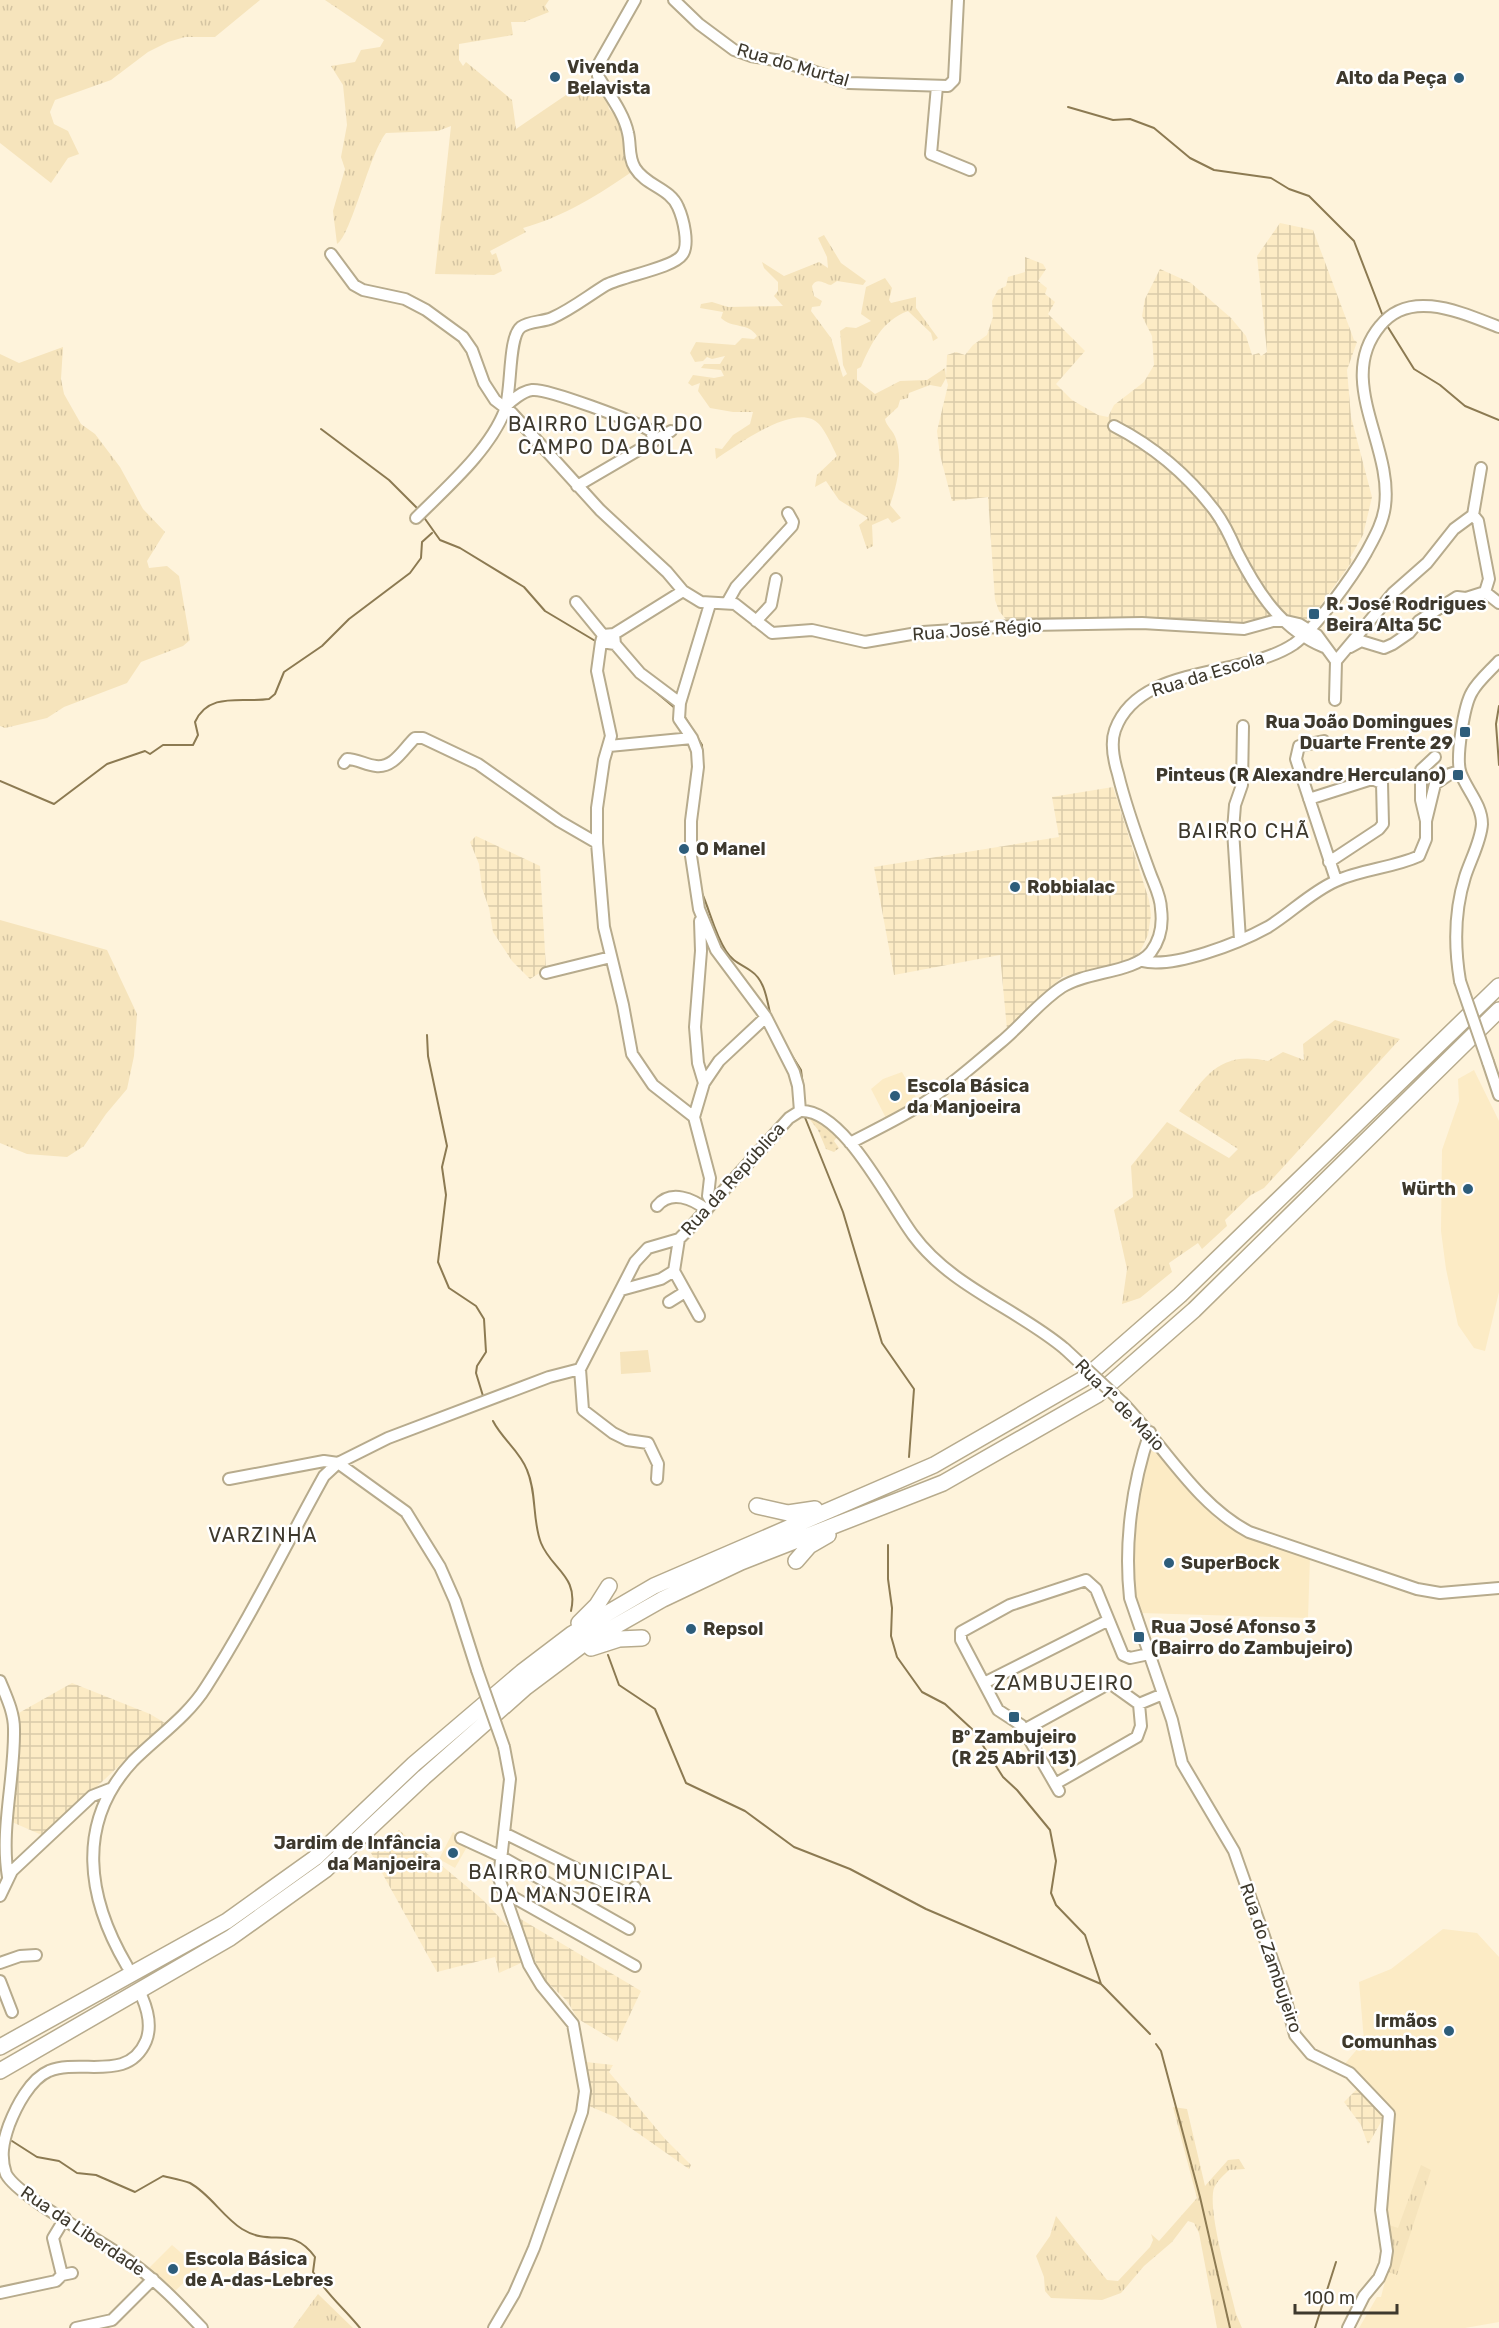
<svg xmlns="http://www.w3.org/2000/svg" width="1499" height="2328" viewBox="0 0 1499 2328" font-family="Rubik,sans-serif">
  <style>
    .built { fill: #fcebc5 }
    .industrial { fill: url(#industrial-grid) }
    .grass { fill: url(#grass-tufts) }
    .park { fill: url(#park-dots) }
    .pitch { fill: #f6e4bc }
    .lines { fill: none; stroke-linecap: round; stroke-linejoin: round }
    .stream { stroke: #8c7a52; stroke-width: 2 }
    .minor-casing { stroke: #b7ab8d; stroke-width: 14 }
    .highway-casing { stroke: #b7ab8d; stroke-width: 18 }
    .minor { stroke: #fff; stroke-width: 10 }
    .highway { stroke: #fff; stroke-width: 15 }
    .minor-bridge-casing { stroke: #b7ab8d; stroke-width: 14; stroke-linecap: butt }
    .minor-bridge { stroke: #fff; stroke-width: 10 }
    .poi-dot { fill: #2d5d7b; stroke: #fff; stroke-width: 2 }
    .labels { text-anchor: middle; stroke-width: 5; stroke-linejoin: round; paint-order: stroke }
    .street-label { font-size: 18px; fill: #3e392d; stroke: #fff }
    .poi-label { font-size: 18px; font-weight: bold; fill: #3e392d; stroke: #fff; text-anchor: start }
    .neighbourhood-label { font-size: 20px; letter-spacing: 1.5px; fill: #3e392d; stroke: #fff }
  </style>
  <defs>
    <pattern id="industrial-grid" width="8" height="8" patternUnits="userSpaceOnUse" patternTransform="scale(1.5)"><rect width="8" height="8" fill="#fcebc5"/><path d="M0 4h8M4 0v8" fill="none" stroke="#d9caaa"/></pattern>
    <pattern id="grass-tufts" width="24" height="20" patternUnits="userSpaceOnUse" patternTransform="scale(1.5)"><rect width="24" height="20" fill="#f6e4bc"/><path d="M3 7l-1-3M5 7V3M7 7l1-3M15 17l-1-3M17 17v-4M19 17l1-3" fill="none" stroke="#d4c4a2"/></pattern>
    <pattern id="park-dots" width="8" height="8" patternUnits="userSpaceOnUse" patternTransform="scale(1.5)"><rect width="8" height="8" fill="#f6e4bc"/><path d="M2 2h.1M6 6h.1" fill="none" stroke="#d4c4a2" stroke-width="1.8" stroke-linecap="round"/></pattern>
  </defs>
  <rect width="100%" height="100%" fill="#fef3db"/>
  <path class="built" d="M1474,1070L1499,1121V1292L1485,1351L1474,1348L1458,1325L1446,1269L1441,1231L1442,1150L1459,1101L1458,1079Z
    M902,1072L918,1101L886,1118L871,1089L883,1079Z
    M1153,1443L1216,1519L1243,1535L1310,1557L1308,1618L1141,1613L1133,1585L1136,1523L1143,1466Z
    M453,1832L468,1845L455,1868L439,1859Z
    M1443,1929L1477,1933L1499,1957V2322L1465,2328H1359L1377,2297H1381L1392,2254L1386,2224L1392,2115L1388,2105L1343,2066L1364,2041L1359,1982L1391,1969Z
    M172,2245L199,2268L174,2292L148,2269Z"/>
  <path class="industrial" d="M1280,223L1313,230L1354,340L1357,342L1347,370L1351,417L1372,497L1363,535L1350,558L1353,560L1313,616L1305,620L1244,626L1009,623L999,611L995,600L988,497L952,501L940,455L937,431L948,385L946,378L947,355L956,352L965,355L973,345L987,335L993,317L992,301L998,290L1006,286L1008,277L1025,272V257L1043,264L1046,269L1038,281L1047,288L1045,294L1055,302L1048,314L1085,351L1056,384L1072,400L1098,415L1108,417L1114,405L1144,382L1154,365L1152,336L1142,316L1145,299L1160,269L1191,283L1231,318L1246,336L1252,355L1259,353L1261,356L1267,352L1257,256Z
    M1113,787L1149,900L1151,915L1148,935L1140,952L1129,960L1062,977L1007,1029L1000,955L894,975L874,867L1059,837L1052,797Z
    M476,836L540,866L546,969L530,979L512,961L493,932L489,908L482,888L479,864L470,842Z
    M72,1683L150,1714L165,1723L44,1836L5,1819L17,1714Z
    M399,1830L483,1900L515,1934L521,1963L499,1973L495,1957L437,1972L371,1853Z
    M519,1918L641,1991L617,2042L578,2019L567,2001L541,1976Z
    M586,2062L613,2065L609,2072L665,2139L691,2165L689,2169L615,2117L589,2106Z
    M1359,2087L1385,2115L1368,2145L1361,2125L1344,2102Z"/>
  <path class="grass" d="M0,0H260L215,37H185L168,42L148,52L111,80L55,100L50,112L54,124L68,131L79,154L68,158L51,183L0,143Z
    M325,0H549L545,6L549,12L524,22H511L513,35L459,44V60L463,66L466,62L512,100L516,129L594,76L596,85L606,97L609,109L620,120L624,146L633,171C600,194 563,217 523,228L526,232L490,251L492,255L496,253L502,271L494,275L435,274L451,126L438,131L386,133C370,152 351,236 337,244L333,211L345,169L341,157L347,125L343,85L331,66L355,62L361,50L380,47L384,40Z
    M824,235L841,263L866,281L863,285L837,281L831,285C826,285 817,276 812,286L814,296L822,301L820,306L812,307L811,311L831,338L843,377L847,374L843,365L840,331L846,327L856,328L871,321L861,314L866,287L885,278L892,288L889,300L891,303L916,297V308L938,338L933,341L931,333L908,311C883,320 871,343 861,367L857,369V380L875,394L900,381L927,380L945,368L946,378L941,387L930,385L909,393L908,398L900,400L898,407L885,419C886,426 894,431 896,439C903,460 897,485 890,505L901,518L892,523L888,518L872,525L873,546L867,549L859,525L868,518L839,500L826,481L815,487L817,475L837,456C832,446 826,432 819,424C797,400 736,446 716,459L715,448L722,449L733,435L750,424L753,412H733L710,408L698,391L700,383L692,386L688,383L693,375L714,378L724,376L721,370L701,368L704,364H720L725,356L712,359L707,357L703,361L695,362L690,353L696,342L735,345L742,338L754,339L757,336C748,322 732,329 721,318L723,312L700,308L701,304L712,302L728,307L783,306L774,296L778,291V282L764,268L762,262L784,276L819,262L828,268L827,257L818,238Z
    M63,347L61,379L64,394L81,424L95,434L120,467L143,509L165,532L147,561L149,568L167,566L179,576L190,640L183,646L141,662L127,683L64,707L47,718L5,728L0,726V354L19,363Z
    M0,920L107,950L137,1014L134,1056L127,1089L106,1114L84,1146L67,1157L27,1154L0,1143Z
    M1335,1020L1400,1039L1264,1188L1251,1195L1225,1220L1227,1226L1202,1249L1198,1243L1169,1263L1172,1272L1140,1298L1122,1304L1127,1269L1114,1210L1133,1197L1131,1166L1167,1122L1229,1158L1238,1149L1179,1111C1205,1077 1219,1050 1268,1061L1283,1052L1304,1060L1303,1044Z
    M1173,2107L1187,2109L1205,2186L1228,2160L1239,2159L1245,2169L1229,2170C1224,2175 1217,2181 1214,2188C1207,2210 1230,2288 1236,2314L1242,2328H1217L1199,2233L1194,2223L1188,2221L1172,2242L1144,2266L1121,2293L1102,2300L1051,2298L1045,2291L1044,2277L1036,2256L1050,2236L1056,2216L1107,2280L1118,2281L1150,2247L1153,2240L1151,2234L1159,2241L1197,2198Z
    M1421,2165L1431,2170L1397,2275L1386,2271L1392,2254L1386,2224L1398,2228Z
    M318,2294L353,2328H293Z"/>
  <path class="park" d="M808,1117L830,1127L837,1137L834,1141L839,1148L834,1152L826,1149L818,1130Z"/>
  <path class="pitch" d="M648,1350L651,1372L621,1374L620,1352Z"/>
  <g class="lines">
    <path class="stream" d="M1068,107L1113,120L1130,119L1154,128L1190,158L1214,170L1271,178L1289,189L1309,196L1354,241L1384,319
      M1386,324L1414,369L1440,385L1465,406L1499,420
      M321,429L389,480L418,509
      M423,516L440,540L460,548L524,587L545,611L597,642
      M644,682L676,709
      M1499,706L1496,724L1499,765
      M683,714L702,745L703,772
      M0,781L54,804L107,764L145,751L150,754L163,745H193L198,735L195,722C209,691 243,703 269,699L275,694L284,672L322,646L349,619L410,573L421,558L422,542L432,533
      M701,891C710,910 714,933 726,951C733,962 741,964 751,971C766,981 767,1002 771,1017
      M427,1035L428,1056L447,1146L442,1167L446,1195L438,1262L449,1288L476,1306L484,1319L486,1352L477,1366L476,1373L483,1396
      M789,1051L801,1070L804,1094
      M804,1115L843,1212L882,1343L914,1389L909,1457
      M493,1421C502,1439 520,1451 527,1470C537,1493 532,1520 541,1543C552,1570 579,1576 571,1611
      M888,1545V1579L892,1608L891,1636L897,1657L922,1692L945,1704L973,1730L1003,1777L1017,1790L1050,1830L1056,1861L1051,1893L1056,1905L1085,1935L1101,1984
      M608,1655L619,1685L655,1709L686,1783L745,1811L794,1847L850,1869L926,1909L1101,1984L1150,2034
      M1156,2044L1161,2051L1200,2197L1230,2328
      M12,2141L37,2157L59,2161L77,2173L96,2175L135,2192L163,2176C171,2178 182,2180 190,2183C210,2194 223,2217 242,2229C273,2248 291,2224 315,2257L313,2272C327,2295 343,2307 360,2328
      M1315,2328L1336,2262"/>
    <defs>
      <path id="minor" d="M674,0L699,24L734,50L751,56L781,61L849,83L948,86L954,80L958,0
        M937,86L931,154L970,170
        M331,254L354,285L363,290L405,299L426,310L463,337L472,350L484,383L495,400L512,413L600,510L667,572L683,591L701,602L735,604L772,633L812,630L865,642L923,632L1031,625L1142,623L1244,629L1273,621H1286L1299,624L1317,635L1336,661L1393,593L1427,563L1454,529L1473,515L1481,468
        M505,407C511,401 523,391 532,390C547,388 636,422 651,431L654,441L577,486
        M1114,426C1155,447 1187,474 1215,511C1224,523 1231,538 1237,552C1258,593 1281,629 1324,647
        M654,441L671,431
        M1473,515L1478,521L1489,579L1485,592L1499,603
        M416,518C446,488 490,450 505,410C512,389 508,337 521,327C529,321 543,322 552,318C572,309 588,296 606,285C623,276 673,268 682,255C690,245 683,218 678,207C670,188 646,186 635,168C628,157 631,145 628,133C624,113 608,93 598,76L597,67L635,0
        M576,602L603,635
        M727,603L736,587L792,526L793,522L788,513
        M756,621L771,605L776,579
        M614,634L615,644L601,642L603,635L614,634L683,591
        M601,642L597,671L611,736L604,760L597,808V843L604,927L623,1005L632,1054L653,1085L694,1117
        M615,644L640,673L680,703L679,719L692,738L697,751L698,767L691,821V856L699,909L716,950L766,1017L794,1072L798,1086L800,1111
        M1350,647L1361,641L1384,648L1393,644L1409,633L1419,621L1457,597L1466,598L1485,592
        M1335,700L1336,661
        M680,703L710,604
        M1324,741L1299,746L1296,759L1336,880
        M609,746L692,738
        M344,763L347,759C357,759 366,765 376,766C394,768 403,749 415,738H423L478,764L559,821L597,843
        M1309,799L1372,779L1382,783L1383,824L1379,829L1329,862
        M1426,821L1421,800V770L1435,757
        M700,921L701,951L695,1027L698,1063L704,1083L694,1117L710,1178L708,1196L712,1203
        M1240,940L1233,830L1235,805L1242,785L1243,726
        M1142,961C1173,969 1239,943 1268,927C1291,913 1311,892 1336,881C1362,869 1393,868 1419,856L1426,839V821L1435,784L1450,774L1459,771
        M546,973L611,957
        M1460,981C1454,945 1454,912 1465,877C1470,861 1481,841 1482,824C1482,805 1467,790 1461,774C1455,760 1464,705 1472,692C1478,681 1490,671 1499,661
        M1488,1062L1499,1095
        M704,1083L719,1061L766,1017
        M800,1111C843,1108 889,1203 913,1235C951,1287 1018,1309 1065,1349
        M850,1143C875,1130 900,1118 924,1103C951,1086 976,1063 1000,1043C1022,1025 1039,1002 1062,987C1087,971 1134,973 1151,952C1160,940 1163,924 1161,909C1161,897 1154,884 1150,873C1138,840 1126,808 1118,774C1114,761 1110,744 1115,730C1139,663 1242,679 1294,644C1315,629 1353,576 1366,553C1374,538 1383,523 1385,506C1393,445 1335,380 1380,326C1410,288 1462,313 1499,327
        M657,1206C671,1189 693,1199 707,1210
        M679,1239L674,1271L699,1316
        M621,1290L661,1279L674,1271
        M669,1302L685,1292
        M580,1369L583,1410L613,1433L627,1440L648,1443L658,1464L657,1479
        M1123,1403C1164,1446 1196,1504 1249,1532L1417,1589L1440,1593L1499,1588
        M1150,1432C1132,1484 1124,1543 1130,1598L1172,1720L1182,1763L1234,1851L1284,1993L1295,2035L1311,2054L1350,2073L1389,2114L1381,2210L1387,2251L1385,2264L1379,2278L1364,2296L1348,2328
        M229,1479L324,1461L338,1463L406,1512L440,1567L455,1601L477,1670
        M0,1681C6,1696 14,1712 14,1729C15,1778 0,1829 8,1877
        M984,1683L1107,1621
        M1024,1730L1106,1685L1111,1684L1139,1704
        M1055,1784L1137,1737L1141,1726L1139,1704L1163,1694
        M1059,1791L1021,1725L998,1710L961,1640V1632L1010,1605L1086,1580L1096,1589L1123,1655L1130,1658L1149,1654
        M504,1833L632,1896L635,1887
        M461,1838L500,1856L629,1929
        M504,1892L635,1966
        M0,1896L12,1871L92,1796L110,1789
        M0,1963L20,1956L36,1955
        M127,1966C87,1898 75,1823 133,1761C157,1737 188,1716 206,1687C250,1619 285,1546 324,1476L338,1463L388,1438L549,1377L580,1369L635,1262L648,1248L679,1239L688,1230L789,1118L800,1111
        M0,1981L12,2012
        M142,1997C148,2011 152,2026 146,2041C128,2083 82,2058 49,2071C30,2079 16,2107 9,2125C3,2142 0,2157 6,2174C19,2198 105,2242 132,2263C158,2282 180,2305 202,2328
        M62,2275L53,2238L65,2218
        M0,2293L56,2281L62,2275L72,2273
        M76,2328L112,2320L153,2279
        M494,2328L514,2294L534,2248L582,2112L585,2091L573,2024L541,1985L529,1965L499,1878L510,1779L504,1747"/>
      <path id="highway" d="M757,1506L788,1513L815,1509
        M796,1561L809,1546L828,1535
        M579,1623L597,1605L609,1586
        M591,1648L619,1639L642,1638
        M0,2047L227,1921L315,1858L414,1764L522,1672L572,1634L654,1586L934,1465L1085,1378L1180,1295L1499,986
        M0,2071L230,1938L325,1870L424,1777L526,1687L582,1645L663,1599L741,1562L943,1483L1097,1395L1194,1310L1499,1010"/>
    </defs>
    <use href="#minor" class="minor-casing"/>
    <use href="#highway" class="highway-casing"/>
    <use href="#minor" class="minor"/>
    <use href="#highway" class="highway"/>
    <defs>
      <path id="minor-bridge" d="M1460,981L1488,1062
        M1065,1349L1123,1403
        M477,1670L504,1747"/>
    </defs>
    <use href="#minor-bridge" class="minor-bridge-casing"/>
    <use href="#minor-bridge" class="minor-bridge"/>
  </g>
  <g class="poi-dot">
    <circle cx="555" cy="77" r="6"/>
    <circle cx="1459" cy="78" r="6"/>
    <rect x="1308" y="608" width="12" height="12" rx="3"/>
    <rect x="1459" y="726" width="12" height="12" rx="3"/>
    <rect x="1452" y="769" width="12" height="12" rx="3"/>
    <circle cx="684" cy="849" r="6"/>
    <circle cx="1015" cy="887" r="6"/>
    <circle cx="895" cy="1096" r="6"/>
    <circle cx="1468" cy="1189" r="6"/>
    <circle cx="1169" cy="1563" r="6"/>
    <circle cx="691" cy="1629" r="6"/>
    <rect x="1133" y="1631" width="12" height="12" rx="3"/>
    <rect x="1008" y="1711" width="12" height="12" rx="3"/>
    <circle cx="453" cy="1853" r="6"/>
    <circle cx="1449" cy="2031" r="6"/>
    <circle cx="173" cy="2269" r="6"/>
  </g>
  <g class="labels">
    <g class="street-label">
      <text transform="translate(793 65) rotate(16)" y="6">Rua do Murtal</text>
      <text transform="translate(977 630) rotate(-4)" y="6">Rua José Régio</text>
      <text transform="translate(1208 674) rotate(-17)" y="6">Rua da Escola</text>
      <text transform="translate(733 1179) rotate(-48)" y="6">Rua da República</text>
      <text transform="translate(1120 1405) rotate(46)" y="6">Rua 1º de Maio</text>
      <text transform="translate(1271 1958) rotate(71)" y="6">Rua do Zambujeiro</text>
      <text transform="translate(83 2231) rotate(34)" y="6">Rua da Liberdade</text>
    </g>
    <g class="poi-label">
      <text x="567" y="73">Vivenda<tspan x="567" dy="21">Belavista</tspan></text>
      <text x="1447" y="84" text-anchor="end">Alto da Peça</text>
      <text x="1326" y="610">R. José Rodrigues<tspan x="1326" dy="21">Beira Alta 5C</tspan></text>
      <text x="1453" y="728" text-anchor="end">Rua João Domingues<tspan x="1453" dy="21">Duarte Frente 29</tspan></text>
      <text x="1446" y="781" text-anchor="end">Pinteus (R Alexandre Herculano)</text>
      <text x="696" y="855">O Manel</text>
      <text x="1027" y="893">Robbialac</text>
      <text x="907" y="1092">Escola Básica<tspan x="907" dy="21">da Manjoeira</tspan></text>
      <text x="1456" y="1195" text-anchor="end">Würth</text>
      <text x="1181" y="1569">SuperBock</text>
      <text x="1151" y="1633">Rua José Afonso 3<tspan x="1151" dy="21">(Bairro do Zambujeiro)</tspan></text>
      <text x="703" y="1635">Repsol</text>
      <text x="1014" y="1743" text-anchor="middle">Bº Zambujeiro<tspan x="1014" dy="21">(R 25 Abril 13)</tspan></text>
      <text x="441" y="1849" text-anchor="end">Jardim de Infância<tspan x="441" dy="21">da Manjoeira</tspan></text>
      <text x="1437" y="2027" text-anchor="end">Irmãos<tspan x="1437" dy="21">Comunhas</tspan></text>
      <text x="185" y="2265">Escola Básica<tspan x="185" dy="21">de A-das-Lebres</tspan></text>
    </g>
    <g class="neighbourhood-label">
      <text x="606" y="431">BAIRRO LUGAR DO<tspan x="606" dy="23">CAMPO DA BOLA</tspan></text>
      <text x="1244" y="838">BAIRRO CHÃ</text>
      <text x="263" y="1542">VARZINHA</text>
      <text x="1064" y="1690">ZAMBUJEIRO</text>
      <text x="571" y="1879">BAIRRO MUNICIPAL<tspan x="571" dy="23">DA MANJOEIRA</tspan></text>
    </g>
  </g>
  <path d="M1295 2304v9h102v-9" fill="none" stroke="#3e392d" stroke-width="3"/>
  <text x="1304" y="2304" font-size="18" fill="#3e392d" stroke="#ffffff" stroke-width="4.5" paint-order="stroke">100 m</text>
</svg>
